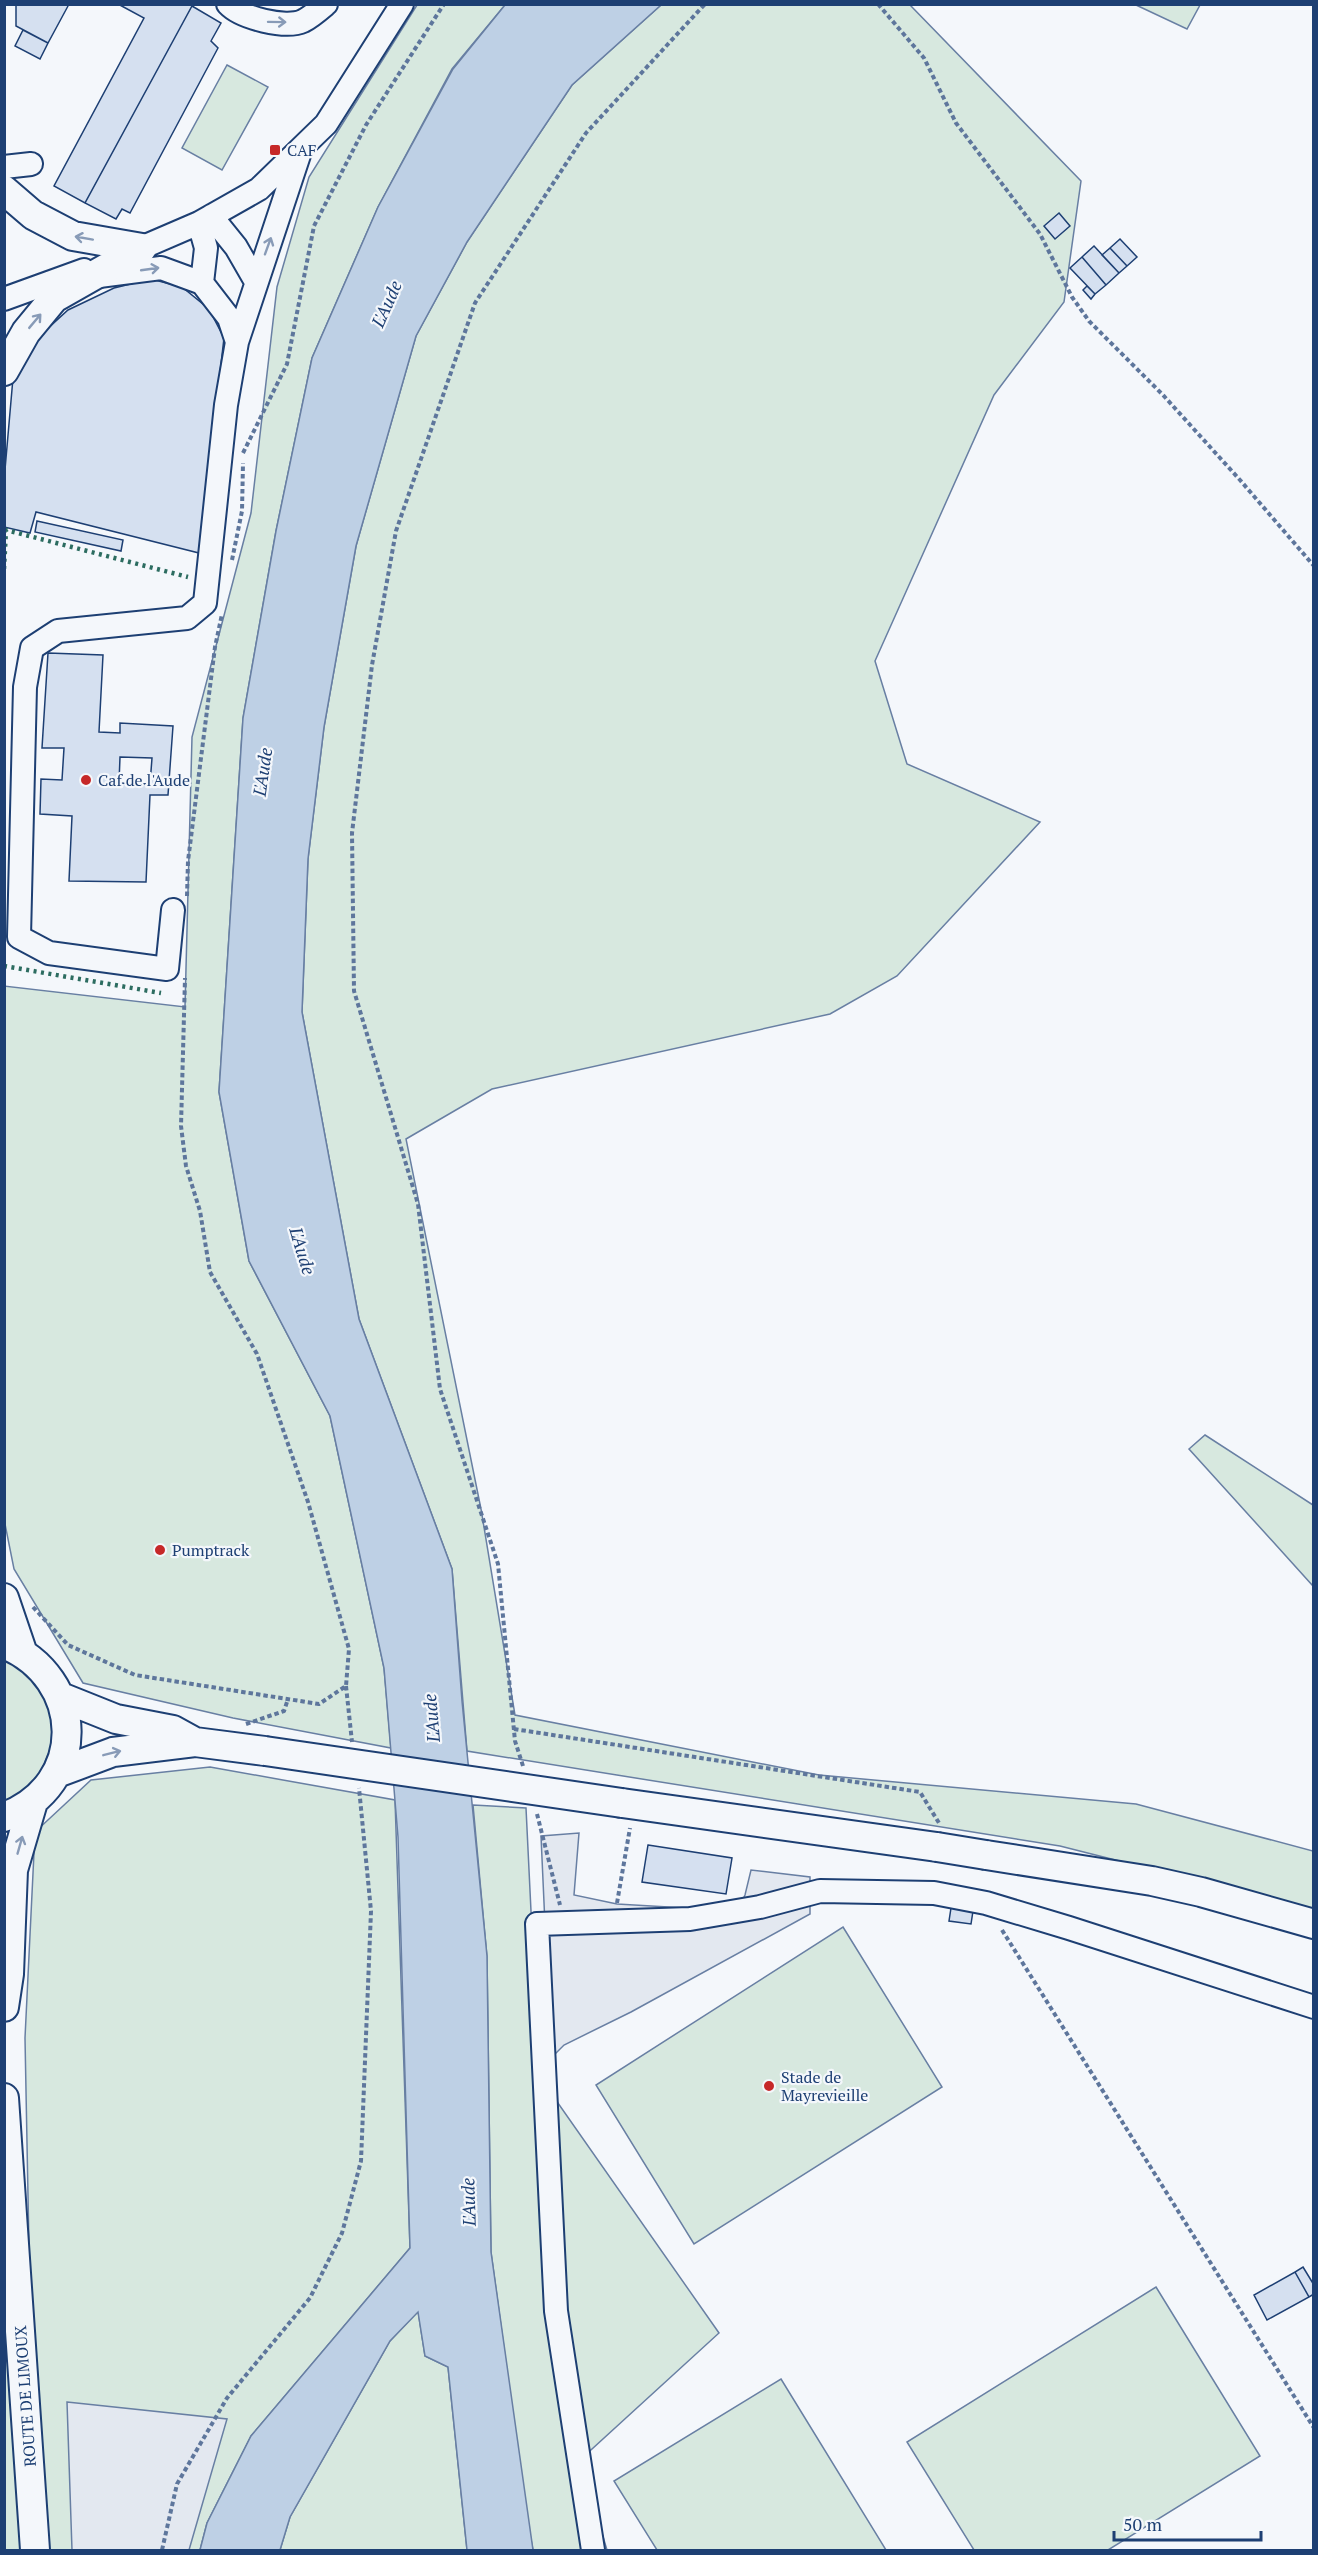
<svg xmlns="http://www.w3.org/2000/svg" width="1318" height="2555" viewBox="0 0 1318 2555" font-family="'PT Serif',serif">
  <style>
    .green { fill: #d7e8df; stroke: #687fa3; stroke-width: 1.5 }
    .parking { fill: #e3e8f0; stroke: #687fa3; stroke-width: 1.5 }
    .water { fill: #bed0e5; stroke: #687fa3; stroke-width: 1.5 }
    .building { fill: #d5e0f0; stroke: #1d3f73; stroke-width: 1.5; fill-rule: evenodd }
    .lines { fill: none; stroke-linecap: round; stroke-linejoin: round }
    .minor-casing { stroke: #1d3f73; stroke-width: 26 }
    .major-casing { stroke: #1d3f73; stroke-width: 32 }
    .path { stroke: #5e769c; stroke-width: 4; stroke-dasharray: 4.5 3; stroke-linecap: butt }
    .minor { stroke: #f4f7fb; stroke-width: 22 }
    .major { stroke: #f4f7fb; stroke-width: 28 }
    .major-bridge-casing { stroke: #1d3f73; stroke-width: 32; stroke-linecap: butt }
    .major-bridge { stroke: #f4f7fb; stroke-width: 28 }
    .hedge { stroke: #2c6c60; stroke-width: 4.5; stroke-dasharray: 3 4.5; stroke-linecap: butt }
    .oneway { stroke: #889bb7 }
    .poi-dot { fill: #c62828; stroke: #f4f7fb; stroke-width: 2 }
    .labels { text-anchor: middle; stroke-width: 4.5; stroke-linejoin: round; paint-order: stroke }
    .poi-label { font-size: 16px; fill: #1d3f73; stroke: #f4f7fb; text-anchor: start }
    .street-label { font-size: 16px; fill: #1d3f73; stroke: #f4f7fb }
    .water-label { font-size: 18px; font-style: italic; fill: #1d3f73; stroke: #f4f7fb }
  </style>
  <rect width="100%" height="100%" fill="#f4f7fb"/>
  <path class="green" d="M417,5H505L452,69L378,207L312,358L276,531L243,718L219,1092L249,1261L330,1416L384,1668L391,1748L233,1718L83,1683L14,1569L4,1519V986L185,1007L192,737L251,513L277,287L309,177Z
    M661,5H910L1081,181L1064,302L994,395L875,661L907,764L1040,822L897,976L830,1014L492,1089L406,1139L481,1509L515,1715L819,1775L1136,1804L1313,1851V1910L1060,1846L467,1751L452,1569L359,1319L302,1012L308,859L324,727L356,546L416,336L467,242L572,85Z
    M1136,5H1200L1187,29Z
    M227,65L268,87L222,170L182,148Z
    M1205,1435L1313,1505V1586L1189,1449Z
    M4,1656L43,1684L57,1733L37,1781L4,1803Z
    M210,1767L395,1800L410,2248L251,2436L207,2523L200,2550H41L29,2248L25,2038L35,1832L91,1780Z
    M473,1805L526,1808L539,2076L719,2333L580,2460L607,2550H533L527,2519L491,2252L487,1957Z
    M843,1927L942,2087L694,2244L596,2085Z
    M4,2283L21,2550H5Z
    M1156,2287L1260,2456L1108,2550H974L907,2442Z
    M418,2311L425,2356L448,2367L467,2550H280L290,2517L390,2341Z
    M781,2379L886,2550H657L614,2481Z"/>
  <path class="parking" d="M579,1833L574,1895L617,1904L737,1911L745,1895L751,1870L810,1877V1914L631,2012L564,2045L551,2058L541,1836Z
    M67,2402L227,2419L189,2550H72Z"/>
  <path class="water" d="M505,5H661L572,85L467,242L416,336L356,546L324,727L308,859L302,1012L359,1319L452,1569L462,1701L487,1956L491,2252L533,2550H467L448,2367L425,2356L418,2312L390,2341L290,2517L280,2550H200L207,2523L251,2436L410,2248L398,1837L384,1668L330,1416L249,1261L219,1092L243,718L276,531L312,358L378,207L453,69Z"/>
  <path class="building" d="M16,4H66L68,6L48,43L16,26Z
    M118,4H193L85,203L54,186L144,18Z
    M192,6L221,23L211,41L218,48L130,213L122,209L116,219L85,203Z
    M23,30L48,43L40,59L15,46Z
    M1059,213L1070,226L1055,239L1044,226Z
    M1120,239L1137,257L1127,266L1110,248Z
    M1094,246L1119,273L1106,285L1082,257Z
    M1110,248L1127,266L1119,273L1102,255Z
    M1082,257L1106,285L1095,294L1070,268Z
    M151,279L182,287L209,309L224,338L199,553L36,512L30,533L4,527V481L13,378L33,342L68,310L114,288Z
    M1087,286L1095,294L1091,299L1083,290Z
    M37,521L123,540L121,551L35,532Z
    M48,653L103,655L99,732L120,733V723L173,726L168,795H150L146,882L69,881L72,816L40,814L41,779L62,780L64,748H42ZM120,757L152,758L150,784L119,783Z
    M648,1845L732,1858L726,1894L642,1882Z
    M951,1908L973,1911L971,1924L949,1921Z
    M1303,2267L1314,2285V2294L1309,2297L1295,2272Z
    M1295,2272L1309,2297L1267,2320L1254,2295Z"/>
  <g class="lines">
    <defs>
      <path id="minor" d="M228,4C241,18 286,29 303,21C311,17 319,10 326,4
        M4,167L31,164
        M211,216L236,247L255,280
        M199,223L206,248L202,283
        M127,254L199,223L259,189L326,124L402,4
        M99,276L161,268L202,283L229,318L237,342
        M4,299L84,270
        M173,910L167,969L49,953L19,937L25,687L32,648L58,631L187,618L205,603L226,405L237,342L301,149
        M593,2550L556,2311L537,1924L690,1919L760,1907L820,1891L934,1893L986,1903L1069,1928L1314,2007"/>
      <path id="major" d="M4,190L33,215L73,236L142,248
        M4,371L26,332L54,298L142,248
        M4,1598L22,1651
        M4,1644C86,1678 89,1785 4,1817
        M61,1697L116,1719L173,1730L193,1741
        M57,1773L113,1752L195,1742L265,1751
        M622,1803L937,1847
        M986,1855L1152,1881L1201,1892L1314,1924
        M4,2007L9,1974L13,1870L33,1802
        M4,2098L35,2550"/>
    </defs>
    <use href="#minor" class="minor-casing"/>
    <use href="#major" class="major-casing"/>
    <path class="path" d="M878,4L924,58L956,123L1040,234L1072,297L1089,321L1163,395L1240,480L1314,566
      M243,453L287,364L314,226L366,125L444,4
      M232,560L242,511L243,463
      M187,896L188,861L215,647L222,614
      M33,1607L68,1645L135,1675L319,1704L346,1686L349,1649L308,1502L257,1354L210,1272L200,1211L186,1166L181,1126L185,978
      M346,1686L352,1742
      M246,1724L284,1711L288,1699
      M514,1729L920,1792L939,1823
      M523,1766L515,1741L498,1564L440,1389L418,1204L354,991L352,833L372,665L396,531L475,303L586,133L705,4
      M537,1814L560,1905
      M617,1903L630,1828
      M1002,1930L1314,2428
      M162,2550L177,2484L227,2398L310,2298L342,2233L361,2161L371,1911L359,1788"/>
    <use href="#minor" class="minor"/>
    <use href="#major" class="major"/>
    <defs>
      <path id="major-bridge" d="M265,1751L622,1803
        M937,1847L986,1855"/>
    </defs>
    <use href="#major-bridge" class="major-bridge-casing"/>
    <use href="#major-bridge" class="major-bridge"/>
    <path class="hedge" d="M4,569L6,530L188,577
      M4,966L161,993"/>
  </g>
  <defs><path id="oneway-shaft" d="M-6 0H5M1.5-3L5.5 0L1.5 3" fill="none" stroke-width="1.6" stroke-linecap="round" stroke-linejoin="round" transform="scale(1.5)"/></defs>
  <g class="oneway">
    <use href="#oneway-shaft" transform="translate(277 22) rotate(1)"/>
    <use href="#oneway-shaft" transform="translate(84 238) rotate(-170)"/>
    <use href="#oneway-shaft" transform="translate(268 246) rotate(-70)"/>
    <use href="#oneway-shaft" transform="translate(150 269) rotate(-8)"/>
    <use href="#oneway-shaft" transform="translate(35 321) rotate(-50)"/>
    <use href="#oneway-shaft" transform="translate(112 1753) rotate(-14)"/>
    <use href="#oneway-shaft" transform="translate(20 1845) rotate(-74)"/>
  </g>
  <g class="poi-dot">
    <rect x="269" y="144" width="12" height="12" rx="3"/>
    <circle cx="86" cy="780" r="6"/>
    <circle cx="160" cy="1550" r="6"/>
    <circle cx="769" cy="2086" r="6"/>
  </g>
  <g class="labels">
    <g class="poi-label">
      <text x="287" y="156">CAF</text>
      <text x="98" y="786">Caf de l'Aude</text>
      <text x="172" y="1556">Pumptrack</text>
      <text x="781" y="2083">Stade de<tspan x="781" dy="18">Mayrevieille</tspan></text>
    </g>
    <g class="street-label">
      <text transform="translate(25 2396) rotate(-94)" y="6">ROUTE DE LIMOUX</text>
    </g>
    <g class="water-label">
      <text transform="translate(387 304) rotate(-66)" y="6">L'Aude</text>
      <text transform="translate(263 772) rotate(-82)" y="6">L'Aude</text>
      <text transform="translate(302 1251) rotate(73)" y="6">L'Aude</text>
      <text transform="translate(432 1718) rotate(-95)" y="6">L'Aude</text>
      <text transform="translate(469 2202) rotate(-92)" y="6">L'Aude</text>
    </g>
  </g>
  <rect width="1318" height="2555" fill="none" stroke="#1d3f73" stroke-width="12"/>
  <path d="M1114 2531v9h147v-9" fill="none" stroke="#1d3f73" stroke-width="3"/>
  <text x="1123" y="2531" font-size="18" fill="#1d3f73" stroke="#f4f7fb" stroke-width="4.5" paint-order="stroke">50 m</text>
</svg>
